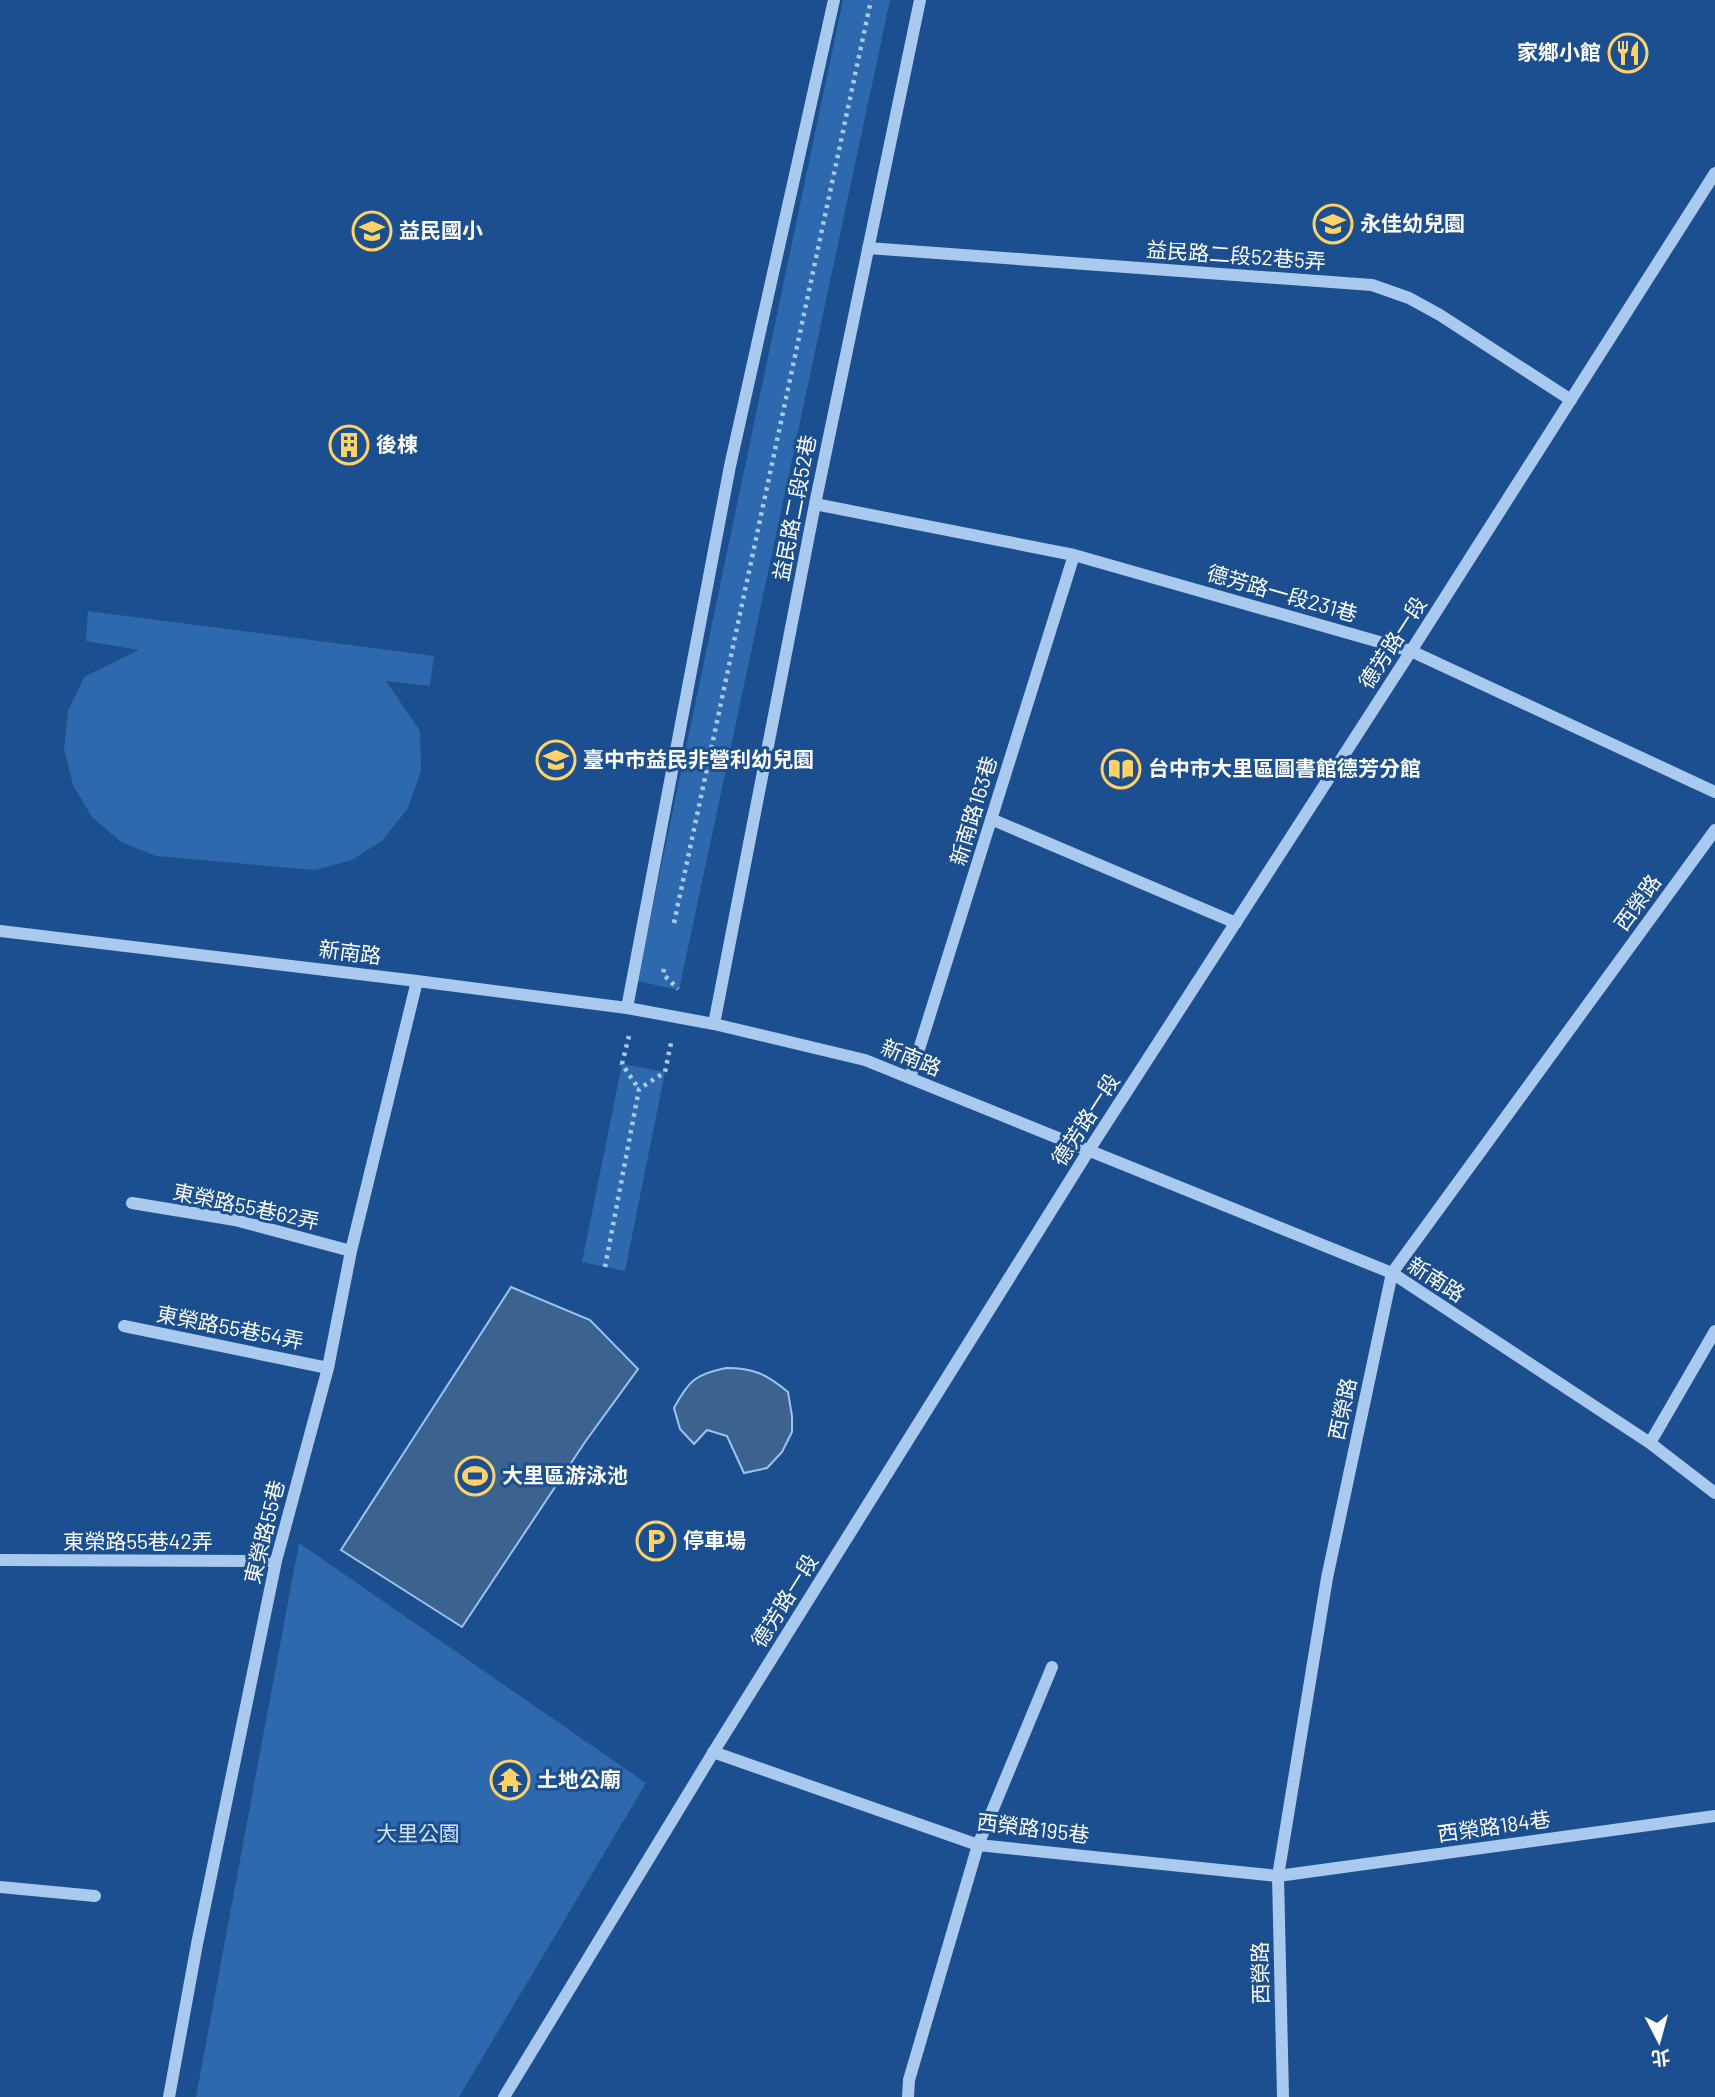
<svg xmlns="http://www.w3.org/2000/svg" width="1715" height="2097" viewBox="0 0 1715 2097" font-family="Barlow,'Noto Sans TC',sans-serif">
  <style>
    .green { fill: #2e69ad }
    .water { fill: #3c6290; stroke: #9cc4f0; stroke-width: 2 }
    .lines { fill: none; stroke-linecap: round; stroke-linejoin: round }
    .path { stroke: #a9c9ee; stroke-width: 4.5; stroke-dasharray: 3.5 5; stroke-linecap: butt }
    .minor { stroke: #a9c9ee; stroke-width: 12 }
    .labels { text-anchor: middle; stroke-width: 6; stroke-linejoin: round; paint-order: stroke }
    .poi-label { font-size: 21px; font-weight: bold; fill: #fff; stroke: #1b4f8f; text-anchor: start }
    .street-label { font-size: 21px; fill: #fff; stroke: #1b4f8f }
    .park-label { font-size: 21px; fill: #cfe3fa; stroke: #1b4f8f }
  </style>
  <rect width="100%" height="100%" fill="#1b4f8f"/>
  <path class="green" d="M843,0H890L679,990L637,981Z
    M88,611L434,656L430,686L386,681L420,731L421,771L408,808L383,840L352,860L315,870L156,856L121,842L92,817L73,785L64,749L68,711L84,677L139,650L86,641Z
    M622,1064L665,1072L625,1271L582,1262Z
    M299,1543L646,1783L459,2097H196Z"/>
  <path class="water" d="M511,1287L590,1320L638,1369L585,1442L462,1627L341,1550Z
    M726,1368C754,1368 766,1374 788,1392L792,1416V1432L782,1452L767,1468L744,1473L727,1436L707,1430L694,1444L680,1429L674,1408C689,1380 696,1374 726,1368Z"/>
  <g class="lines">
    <path class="path" d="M674,923L871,0
      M664,969L663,974L678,989
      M629,1036L622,1064L639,1089
      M605,1267L639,1089L665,1072L671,1043"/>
    <path class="minor" d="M868,248L1372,285L1409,298L1440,315L1571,400
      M815,504L1074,555L1411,651L1715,792
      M991,819L1236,923
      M0,931L417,981L627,1008L714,1024L865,1060L1392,1273L1650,1443L1715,1493
      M627,1008L730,466L834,0
      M714,1024L815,504L920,0
      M910,1078L1074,555
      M132,1203L235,1220L351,1251
      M124,1326L328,1368
      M1650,1443L1715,1331
      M0,1560L276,1561
      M713,1752L978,1845L1278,1876L1715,1816
      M0,1887L95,1896
      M169,2097L197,1944L276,1561L328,1368L351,1251L417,981
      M504,2097L719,1743L1089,1150L1411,651L1715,173
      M908,2097L909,2080L978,1845L1052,1667
      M1283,2097L1278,1876L1327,1578L1392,1273L1715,830"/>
  </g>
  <defs>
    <symbol id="restaurant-ring" viewBox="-11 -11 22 22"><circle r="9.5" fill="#1b4f8f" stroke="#ffd166" stroke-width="1.5"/><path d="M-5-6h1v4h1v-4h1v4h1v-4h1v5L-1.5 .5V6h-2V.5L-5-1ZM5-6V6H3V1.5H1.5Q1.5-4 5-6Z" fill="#ffd166"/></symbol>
    <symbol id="school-ring" viewBox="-11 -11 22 22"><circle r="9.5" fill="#1b4f8f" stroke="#ffd166" stroke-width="1.5"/><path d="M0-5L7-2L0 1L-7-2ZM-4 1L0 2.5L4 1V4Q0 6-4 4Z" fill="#ffd166"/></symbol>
    <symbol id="building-ring" viewBox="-11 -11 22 22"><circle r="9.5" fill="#1b4f8f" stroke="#ffd166" stroke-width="1.5"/><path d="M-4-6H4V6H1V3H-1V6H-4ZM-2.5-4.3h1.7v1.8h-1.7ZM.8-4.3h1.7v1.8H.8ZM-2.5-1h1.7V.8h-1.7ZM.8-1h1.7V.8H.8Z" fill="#ffd166"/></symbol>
    <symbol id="library-ring" viewBox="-11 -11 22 22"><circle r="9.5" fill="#1b4f8f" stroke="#ffd166" stroke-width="1.5"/><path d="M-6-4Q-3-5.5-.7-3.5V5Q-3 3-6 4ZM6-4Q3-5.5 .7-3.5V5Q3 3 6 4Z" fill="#ffd166"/></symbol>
    <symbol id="stadium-ring" viewBox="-11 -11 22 22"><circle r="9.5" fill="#1b4f8f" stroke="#ffd166" stroke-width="1.5"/><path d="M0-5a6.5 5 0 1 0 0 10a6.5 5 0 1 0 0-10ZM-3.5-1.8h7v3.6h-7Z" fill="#ffd166"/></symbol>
    <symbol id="parking-ring" viewBox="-11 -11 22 22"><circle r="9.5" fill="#1b4f8f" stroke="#ffd166" stroke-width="1.5"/><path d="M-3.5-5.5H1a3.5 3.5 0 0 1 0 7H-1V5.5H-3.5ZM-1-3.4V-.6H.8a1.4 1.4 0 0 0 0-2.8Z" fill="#ffd166"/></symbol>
    <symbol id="temple-ring" viewBox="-11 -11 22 22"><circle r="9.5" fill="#1b4f8f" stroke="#ffd166" stroke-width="1.5"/><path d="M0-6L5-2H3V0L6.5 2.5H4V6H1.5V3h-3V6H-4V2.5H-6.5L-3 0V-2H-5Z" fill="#ffd166"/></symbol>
  </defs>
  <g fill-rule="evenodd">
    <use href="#restaurant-ring" x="1606" y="31" width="44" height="44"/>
    <use href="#school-ring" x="1311" y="202" width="44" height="44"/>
    <use href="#school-ring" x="350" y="209" width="44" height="44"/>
    <use href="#building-ring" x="327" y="423" width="44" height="44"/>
    <use href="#school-ring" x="534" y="738" width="44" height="44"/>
    <use href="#library-ring" x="1099" y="747" width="44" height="44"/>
    <use href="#stadium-ring" x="453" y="1454" width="44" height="44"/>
    <use href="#parking-ring" x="634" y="1519" width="44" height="44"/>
    <use href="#temple-ring" x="488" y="1758" width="44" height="44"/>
  </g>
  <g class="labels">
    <g class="poi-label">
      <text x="1601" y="60" text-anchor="end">家鄉小館</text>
      <text x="1360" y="231">永佳幼兒園</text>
      <text x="399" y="238">益民國小</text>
      <text x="376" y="452">後棟</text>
      <text x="583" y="767">臺中市益民非營利幼兒園</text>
      <text x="1148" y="776">台中市大里區圖書館德芳分館</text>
      <text x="502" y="1483">大里區游泳池</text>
      <text x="683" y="1548">停車場</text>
      <text x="537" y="1787">土地公廟</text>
    </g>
    <g class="street-label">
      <text transform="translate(1236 256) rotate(4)" y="7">益民路二段52巷5弄</text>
      <text transform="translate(795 508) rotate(-79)" y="7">益民路二段52巷</text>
      <text transform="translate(1282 594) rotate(16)" y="7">德芳路一段231巷</text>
      <text transform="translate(1393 643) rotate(-57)" y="7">德芳路一段</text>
      <text transform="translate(974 811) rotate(-73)" y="7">新南路163巷</text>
      <text transform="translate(1638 903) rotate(-54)" y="7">西榮路</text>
      <text transform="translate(350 953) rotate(7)" y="7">新南路</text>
      <text transform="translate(911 1058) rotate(22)" y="7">新南路</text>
      <text transform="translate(1086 1120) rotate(-57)" y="7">德芳路一段</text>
      <text transform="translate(246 1207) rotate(12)" y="7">東榮路55巷62弄</text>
      <text transform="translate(1436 1280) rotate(33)" y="7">新南路</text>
      <text transform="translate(230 1328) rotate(11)" y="7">東榮路55巷54弄</text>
      <text transform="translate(1343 1409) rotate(-78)" y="7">西榮路</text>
      <text transform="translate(265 1532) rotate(-76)" y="7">東榮路55巷</text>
      <text x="138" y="1549">東榮路55巷42弄</text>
      <text transform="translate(785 1601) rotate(-58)" y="7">德芳路一段</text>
      <text transform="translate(1494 1827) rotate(-8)" y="7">西榮路184巷</text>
      <text transform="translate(1033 1829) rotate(7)" y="7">西榮路195巷</text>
      <text transform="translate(1261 1973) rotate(-91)" y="7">西榮路</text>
    </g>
    <g class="park-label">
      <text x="418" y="1841">大里公園</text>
    </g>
  </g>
  <g transform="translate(1659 2041) rotate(174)" stroke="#1b4f8f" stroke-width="5" paint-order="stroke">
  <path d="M0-5L12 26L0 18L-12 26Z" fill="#ffffff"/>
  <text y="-10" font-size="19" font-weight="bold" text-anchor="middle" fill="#ffffff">北</text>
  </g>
</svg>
